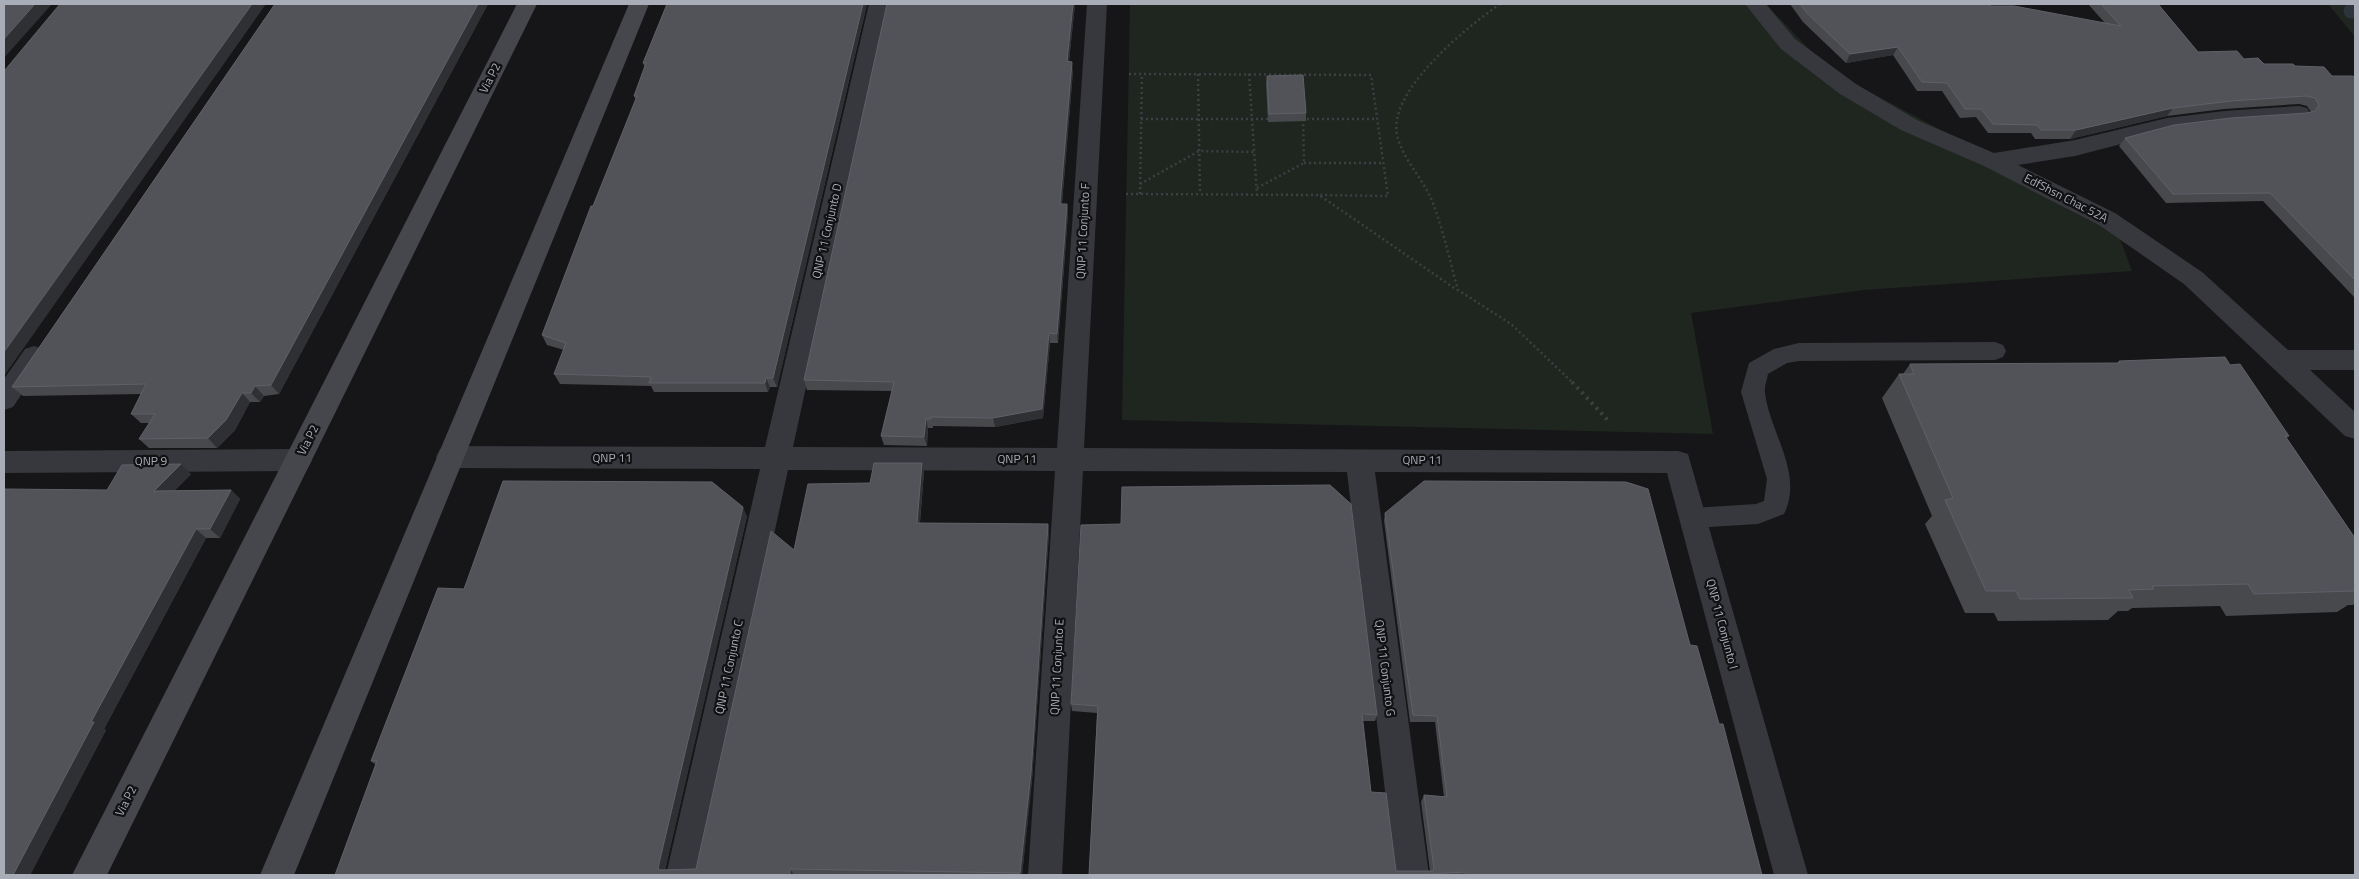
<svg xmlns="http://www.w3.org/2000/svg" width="2359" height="879" viewBox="0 0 2359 879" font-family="'Titillium Web',sans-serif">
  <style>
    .green { fill: #1e261f }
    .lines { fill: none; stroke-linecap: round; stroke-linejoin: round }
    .stream { stroke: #2c353c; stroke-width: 15 }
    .path-far1 { stroke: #3d3f44; stroke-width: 2.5; stroke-dasharray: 2 3; stroke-linecap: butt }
    .path { stroke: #3d3f44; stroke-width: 4; stroke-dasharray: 2.5 4.5; stroke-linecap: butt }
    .lane { fill: #37383d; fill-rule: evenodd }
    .street { fill: #37383d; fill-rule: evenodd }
    .secondary { fill: #45474d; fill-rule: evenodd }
    .wall { fill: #47494d }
    .shaded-wall { fill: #2f3033 }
    .building { fill: #525359; stroke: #5f6168 }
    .labels { text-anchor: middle; stroke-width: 4.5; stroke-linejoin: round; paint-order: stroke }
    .street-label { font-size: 12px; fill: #a8adb8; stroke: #111113 }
  </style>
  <rect width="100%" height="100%" fill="#161618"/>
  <path class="green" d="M1130,4H1766L1829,70L2114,223L2132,271L1864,290L1691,313L1713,434L1122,420Z
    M2328,4H2355V37Z"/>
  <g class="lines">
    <path class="stream" d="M2351,11H2355"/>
    <path class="path-far1" d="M1500,4C1467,27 1383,94 1398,139C1406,164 1426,182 1434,206C1444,233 1450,262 1458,290L1511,324L1573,383
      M1129,74L1371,75L1388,196L1319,195
      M1198,74L1200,194
      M1249,74L1257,195
      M1141,119H1271
      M1302,119H1377
      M1304,163H1383
      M1140,184L1199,151L1254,152
      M1257,188L1304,163L1303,117
      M1126,194L1319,195L1457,290
      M1140,194L1142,74"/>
    <path class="path" d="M1572,382L1606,418L1608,424"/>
    <path class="lane" d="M1995,342L2003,345L2006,351L2003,357L1995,360L1799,361L1787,363L1768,374C1767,380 1764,387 1765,393C1770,433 1804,474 1784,514L1758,524L1693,528L1684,525L1681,518L1684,511L1693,508L1756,504L1764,501L1767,479L1741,392L1749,363L1774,349L1799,343Z"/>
    <path class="street" d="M869,4H889L793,447L1057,448L1087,4H1107L1084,448L1678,451L1688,454L1808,875H1774L1667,473L1375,472L1429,875H1395L1347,472L1083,471L1062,875H1028L1055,471L788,470L700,875H666L760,469L450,468L440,465L436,457L440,449L450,446L765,447Z
      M1745,4H1766L1795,39L1856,84L1917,120L1994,153L2075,140L2167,118L2224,111L2299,106L2307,108L2310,113L2307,118L2299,120L2224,125L2167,132L2075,156L2018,165L2115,213L2202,272L2288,350H2355V370H2310L2355,412V439L2345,436L2184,284L2099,225L1984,166L1901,130L1840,94L1781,49Z
      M34,346L43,349L47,356L13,407L4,410V379L25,349Z
      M298,449L308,452L312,460L308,468L298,471L4,473V451Z"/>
    <path class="secondary" d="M517,4H537L107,875H72Z
      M629,4H649L294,875H260Z"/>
  </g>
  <path class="wall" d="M275,4H488L279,394L264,396L260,402H250L235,430L217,448H149L139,439L149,423H141L131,414L141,394L23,396L12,387Z
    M667,4H867L777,387H770L768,392H654L651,386L560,384L554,374L564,350L547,345L542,335L636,100L634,96L645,68L643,63Z
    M887,4H1075L1069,61L1073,71L1062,204H1067L1068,213L1065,255L1058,343H1050L1043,418L995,427L933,426V428H928L927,446L884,445L881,436L892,391L807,390L804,380Z
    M1790,4H1988L1991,6L2105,23L2088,4H2158L2198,52L2244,59L2264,64L2295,66L2332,76L2355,78V298L2263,201L2166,203L2119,146L2125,138L2311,112L2307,106L2299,104L2224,109L2167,116L2070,139H2035L2031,133H1988L1976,117L1960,118L1942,91H1917L1893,55L1846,63L1803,22Z
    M1267,76L1306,113V121L1268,122L1266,84Z
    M2119,361L2230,365L2289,436L2287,438L2355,538V603L2353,605H2348L2337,612L2226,616L2220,606L2132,608L2128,611H2118L2108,620L1998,621L1994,613H1965L1925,524L1932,516L1882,398L1899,374H1903L1910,364L2117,363Z
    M922,463L924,472L920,523L1048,524L1049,533L1032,780L1022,875H335L376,765L371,761L464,589L747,516L665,870L696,869L870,483Z
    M191,474L174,491L231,490L240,499L220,538H206L104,729L106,730L30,875H4L107,490Z
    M1385,513L1690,645L1762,875H1089L1097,713L1072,711L1071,704L1377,715L1375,721H1363L1371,792L1396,871H1430L1421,802L1424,795L1444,797L1435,722H1410L1384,521Z"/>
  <path class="shaded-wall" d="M35,4H52L4,58V39Z
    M252,4H266L4,376V352Z
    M478,4H488L279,394L271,385Z
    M863,4H867L777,387L773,378Z
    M1073,4H1075L1068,71L1067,61Z
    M1898,47L1893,55L1846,63L1850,54Z
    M1072,62L1073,71L1061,213L1060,204Z
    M2173,108L2167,116L2070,139L2076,130Z
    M1067,204L1068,213L1058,343L1057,334Z
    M1049,333L1050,343L1043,418L995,427L993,418Z
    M766,378L770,387L768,392L765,383Z
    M255,386L264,396L260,402L251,393Z
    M242,393L250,402L235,430L217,448L208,438Z
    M926,419L928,428L927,446L924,437Z
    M922,463L924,472L919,532L917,523Z
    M181,464L191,474L164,500L154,491Z
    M231,490L240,499L220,538L210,529Z
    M743,507L747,516L664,875L658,868Z
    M1048,524L1049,533L1032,780L1022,875H1020V873Z
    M196,529L206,538L104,729L106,730L30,875H13L91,722Z
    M790,869L794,875H790Z"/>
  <path class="building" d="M4,4H35L4,39Z
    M60,4H252L4,352V70H5Z
    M275,4H478L271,385L255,386L251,393H242L226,420L208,438L139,439L155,414H131L146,384L12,387Z
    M667,4H863L773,378H766L765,383H649L651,377L554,374L566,343L542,335L591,206H593L637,96H634L646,63H643Z
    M887,4H1073L1067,61L1072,62L1060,204H1067L1064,245L1057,334L1049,333L1042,409L993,418L931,417V419H926L924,437L881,436L894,382L804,380Z
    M1800,4H1988L1991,6H2014L2121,26L2101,4H2158L2198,52L2237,51L2244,59L2258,58L2264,64H2293L2295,66L2324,67L2332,76H2353L2355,78V280L2270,193L2173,194L2125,138L2174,125L2231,118L2307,113L2315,111L2319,105L2315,98L2306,96L2231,101L2173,108L2076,130H2041L2037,125L1993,124L1981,109H1965L1947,83L1922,82L1898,47L1850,54L1807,13Z
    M1303,75L1306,113L1269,114L1267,76Z
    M2225,357L2230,365L2240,364L2289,436H2285L2355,538V591L2254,594L2248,584L2152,586L2154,589L2129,590L2133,598L2020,599L2016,591H1986L1945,500L1953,498L1899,374H1914L1910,364L2120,363L2119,361Z
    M874,463H922L917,523L1048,524L1031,773L1020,873L790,869V875H335L377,761H371L438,588L464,589L503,481L712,482L743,507L658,868L660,870L696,869L771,531L794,550L808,484L870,483Z
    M181,464L154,491L231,490L210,529H196L91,722H94L13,875H4V489L107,490L122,465Z
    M1424,481L1626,482L1648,489L1690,645L1697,646L1719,724H1723L1762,875H1466V872L1412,875H1089L1098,706L1071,704L1081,525L1121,524L1122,487L1330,485L1351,504L1377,715L1362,714L1371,792L1386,793L1396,871H1432L1434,869L1424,795L1447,797L1437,716L1413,715L1385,513Z"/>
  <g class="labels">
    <g class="street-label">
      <text transform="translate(490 78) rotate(-63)" y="4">Via P2</text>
      <text transform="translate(2066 198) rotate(27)" y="4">EdfShsn Chac 52A</text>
      <text transform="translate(827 231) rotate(-77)" y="4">QNP 11 Conjunto D</text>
      <text transform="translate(1083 231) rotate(-87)" y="4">QNP 11 Conjunto F</text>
      <text transform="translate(308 440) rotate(-63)" y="4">Via P2</text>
      <text x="612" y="462">QNP 11</text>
      <text x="1017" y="463">QNP 11</text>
      <text x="1422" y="464">QNP 11</text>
      <text x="151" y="465">QNP 9</text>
      <text transform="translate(1722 624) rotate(75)" y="4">QNP 11 Conjunto I</text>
      <text transform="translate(729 667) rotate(-78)" y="4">QNP 11 Conjunto C</text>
      <text transform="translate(1057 667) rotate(-87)" y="4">QNP 11 Conjunto E</text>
      <text transform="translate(1385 668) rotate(83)" y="4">QNP 11 Conjunto G</text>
      <text transform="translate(126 801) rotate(-63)" y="4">Via P2</text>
    </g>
  </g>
  <rect width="2359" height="879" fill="none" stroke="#a8adb8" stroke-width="10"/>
</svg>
